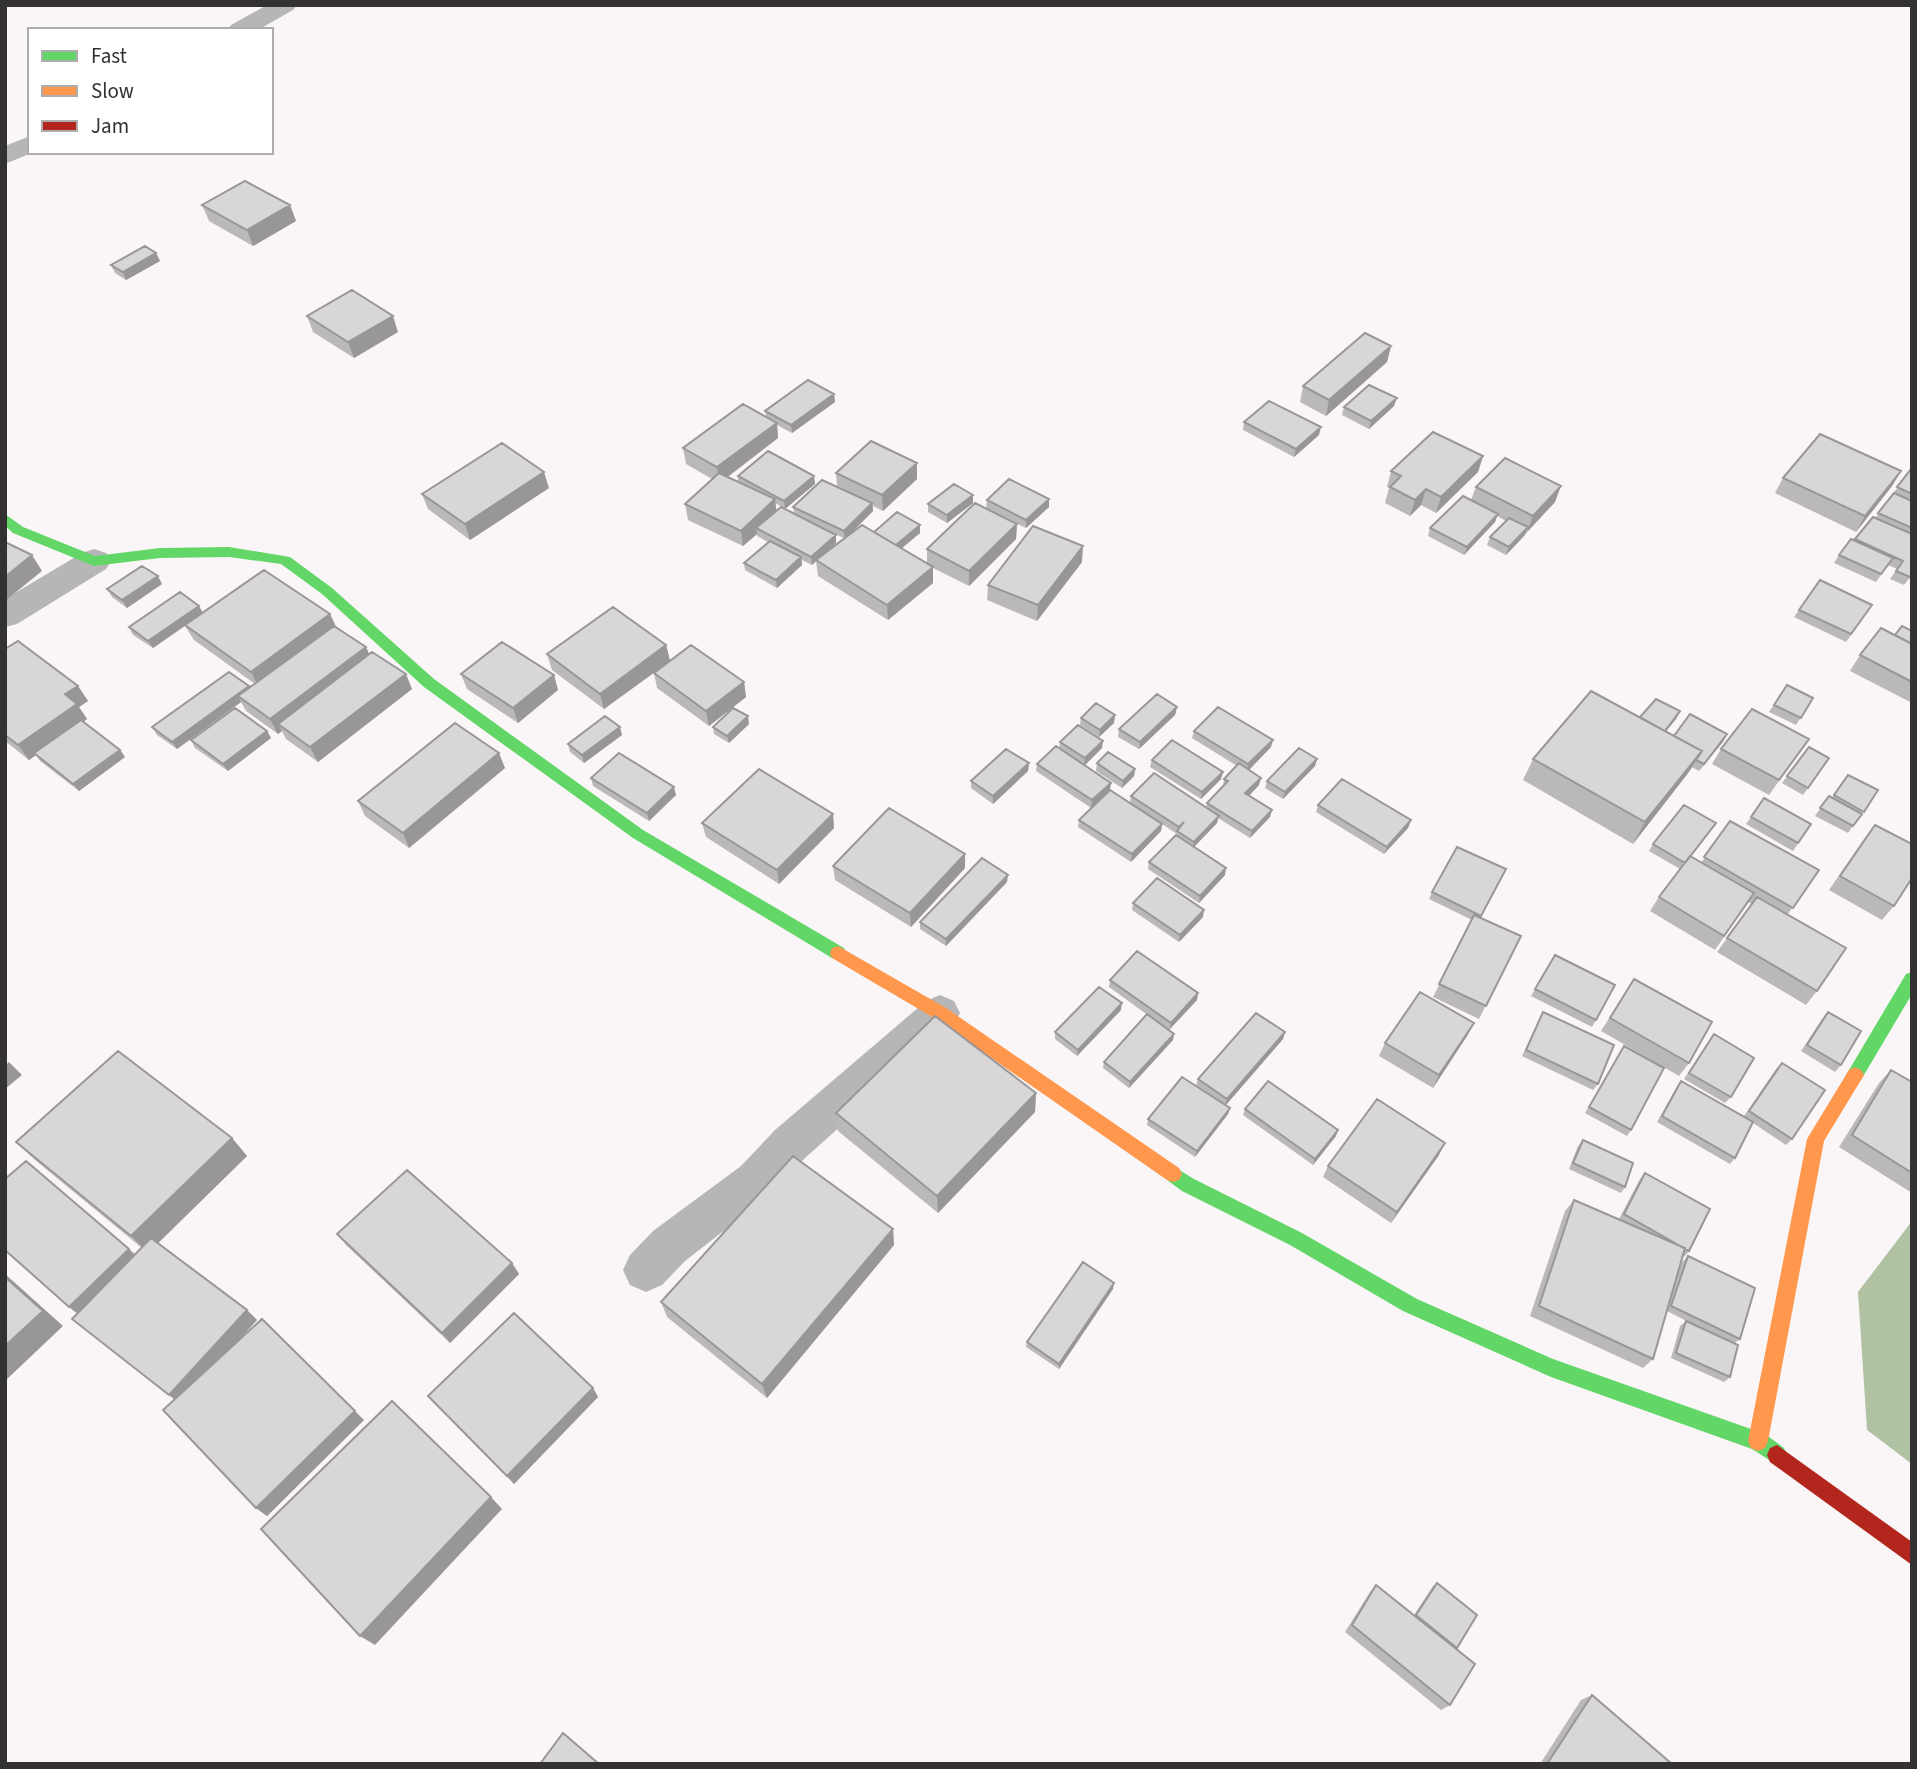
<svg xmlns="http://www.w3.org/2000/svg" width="1917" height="1769" viewBox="0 0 1917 1769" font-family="'Source Sans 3',sans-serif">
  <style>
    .water { fill: #b1c2a3 }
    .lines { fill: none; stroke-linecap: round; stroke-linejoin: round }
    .street { fill: #b7b6b7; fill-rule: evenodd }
    .fast { fill: #63d668; fill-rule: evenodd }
    .slow { fill: #ff974d; fill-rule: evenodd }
    .jam { fill: #b3261e; fill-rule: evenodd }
    .wall { fill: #bbb8ba; fill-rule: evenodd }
    .shaded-wall { fill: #989697 }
    .building { fill: #d9d6d8; stroke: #989697; stroke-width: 2 }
  </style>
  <rect width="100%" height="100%" fill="#faf6f8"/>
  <path class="water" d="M1912,1221V1464L1867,1430L1858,1292Z"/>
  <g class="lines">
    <path class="street" d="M267,5H297L293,10L258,30H228L231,25Z
      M30,136V152H34L5,164V146Z
      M94,549L106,553L111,561L106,569L17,624L5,627V599L82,553Z
      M940,995L954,1001L960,1013L954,1025L805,1158L771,1194L685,1261L662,1285L646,1292L630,1285L623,1270L630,1255L653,1231L741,1166L775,1130L926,1001Z"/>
    <path class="fast" d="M5,514L23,527L95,556L160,548L229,547L290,557L332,588L434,679L643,830L844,948L846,953L844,958L838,960L832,958L633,838L424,687L322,594L281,564L229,557L160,558L94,566L13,533L5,526Z
      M1912,972V994L1861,1080L1855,1083L1849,1080L1846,1075L1849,1070L1906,974Z
      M1173,1166L1194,1179L1302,1233L1417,1299L1553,1359L1765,1434L1784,1448L1787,1455L1784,1462L1777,1465L1752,1449L1551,1377L1403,1311L1290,1245L1182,1191L1167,1180L1164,1174L1167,1168Z"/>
    <path class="slow" d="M838,946L946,1008L1179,1168L1182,1174L1179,1180L1173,1182L1167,1180L934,1018L832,958L830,953L832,948Z
      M1855,1067L1861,1070L1864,1075L1824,1141L1768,1441L1765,1448L1758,1451L1751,1448L1748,1441L1807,1139L1849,1070Z"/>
    <path class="jam" d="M1777,1445L1912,1542V1565L1770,1462L1767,1455L1770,1448Z"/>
  </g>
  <path class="wall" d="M202,205H290L296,221L253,246L209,221Z
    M156,253L160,261L126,280L115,273L111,265Z
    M307,316L398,332L354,358L313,332Z
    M1391,346L1387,362L1326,416L1300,402L1303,386Z
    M834,394L835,402L792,433L777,425L778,438L728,477L738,482V476H814L815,484L785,509L794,513L793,507L837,487L836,473L917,463V479L883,511L873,506V511L851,533L874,532L920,533L901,548L927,564V549L1017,524L1016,539L969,586L933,568V583L888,620L818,576L816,561L812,565L802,560V565L777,588L745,570L744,563L768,542L757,536V534L743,546L688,520L685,504L712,479L686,464L683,448L766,416L765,411ZM775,503L782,507L776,511ZM821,528L844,538L825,553L836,543Z
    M1394,406L1369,429L1342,415L1344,407Z
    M1244,422L1319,435L1294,457L1243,430Z
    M1483,456L1478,472L1436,513L1421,505L1410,516L1385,503L1389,488L1387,487L1391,471Z
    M1912,468V575L1904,585L1890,579L1897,569L1888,565L1876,582L1834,563L1839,555L1855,541L1873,517L1875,518Z
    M1901,471L1892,486L1856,532L1775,493L1783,478Z
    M1476,487L1555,502L1506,555L1487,545L1490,537L1506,521L1497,516L1495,522L1464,555L1428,536L1430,528L1471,500Z
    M549,488L470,540L428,509L422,494Z
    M987,500L1049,507L1026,528L986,508Z
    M973,503L947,523L928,512V504Z
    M1082,562L1037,621L987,600L988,585Z
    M162,584L127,608L112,597L107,589Z
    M1872,605L1846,642L1794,617L1799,610Z
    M203,613L330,614L336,626L412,689L318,762L286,739L282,731L278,734L246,711L241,702L177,749L157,735L152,727L249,686L250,687L255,684L194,640L185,626L153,648L133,635L129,627Z
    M1912,631V703L1850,671L1860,655L1895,635Z
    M666,645L670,661L604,709L552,670L547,654Z
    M5,649L78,686L88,701L79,707L87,719L83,722L120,750L125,757L79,791L40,761L36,755L29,760L5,741Z
    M654,673L744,682L746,697L709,726L657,688Z
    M461,674L554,675L558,690L518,723L467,689Z
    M1787,685L1813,698L1796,725L1769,712Z
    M1177,707L1175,715L1139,749L1118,737L1119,729Z
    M1680,711L1676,719L1666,731L1674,736L1727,734L1699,771L1692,767L1633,844L1523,780L1533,759L1640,717Z
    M1115,715L1114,723L1099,737L1080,725L1081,718Z
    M749,724L729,743L714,734L713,727Z
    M267,731L271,738L228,771L195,748L191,740Z
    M1194,731L1271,747L1249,770L1259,785L1249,796L1270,817L1250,838L1218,818L1217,823L1194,847L1225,875L1199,903L1148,869L1149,862L1177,835V834L1162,824L1161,831L1131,862L1078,827L1079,820L1091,808L1036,771L1037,764L1059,749L1060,742L1102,748L1085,765L1110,790L1130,803L1131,796L1206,808L1207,803L1223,787L1224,779L1237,766L1192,738Z
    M622,735L584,763L570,752L568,744Z
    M1809,739L1769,795L1712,764L1721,749Z
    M1809,747L1829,758L1803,795L1782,783Z
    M1317,759L1315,766L1283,799L1265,788L1267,781Z
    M1152,760L1221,779L1201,799L1150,767Z
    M1029,763L1028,771L993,804L971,788V781Z
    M1097,763L1135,769L1134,776L1122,788L1096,771Z
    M505,768L409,848L365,816L358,801Z
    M1848,775L1878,790L1848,833L1815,816L1829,796L1832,798Z
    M591,778L676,795L649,821L593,786Z
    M1318,805L1411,820L1408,828L1384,854L1316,812Z
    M833,814L834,828L779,884L706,837L702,823Z
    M1751,817L1811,824L1793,851L1746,824Z
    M1730,821L1819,870L1788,914L1817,991L1806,1005L1717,952L1752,904L1748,902L1715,950L1650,911L1659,897L1680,869L1649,851L1653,844L1711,830L1691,857L1701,863Z
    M1875,825L1894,906L1882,920L1829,890L1864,839Z
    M965,854V868L911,927L835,880L833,866Z
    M1506,869L1480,917L1521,936L1479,1019L1433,997L1472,920L1429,899L1432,892Z
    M1007,882L946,946L920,929V922Z
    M1133,903L1203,917L1179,942L1132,910Z
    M1555,955L1596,1020L1592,1027L1531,996Z
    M1634,979L1689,1063L1679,1076L1601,1031Z
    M1110,980L1198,993L1197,1000L1169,1030L1174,1034L1173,1040L1129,1088L1103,1068L1104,1062L1167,1029L1109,987Z
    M1121,1010L1077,1056L1055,1039V1032Z
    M1543,1012L1598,1084L1593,1090L1522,1056Z
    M1828,1012L1841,1065L1835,1072L1801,1051L1822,1019Z
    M1474,1023L1467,1036L1433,1088L1379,1056L1385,1043Z
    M1285,1032L1283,1039L1226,1105L1230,1108L1228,1114L1195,1157L1147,1125L1148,1119L1215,1098L1196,1085L1198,1079Z
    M1714,1034L1731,1097L1725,1103L1684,1079Z
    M1624,1046L1631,1130L1627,1136L1585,1113Z
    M1782,1063L1792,1139L1786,1145L1753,1123L1735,1158L1730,1164L1657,1122L1676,1088L1681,1081L1744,1116L1776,1069Z
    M1891,1070L1912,1082V1193L1839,1147L1879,1083Z
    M1036,1093L1035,1112L938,1213L838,1131L836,1113Z
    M1245,1109L1336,1136L1313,1165L1243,1115Z
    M232,1138L247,1156L158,1243L247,1310L257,1320L244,1335L364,1420L267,1516L256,1508L174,1399L72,1319L77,1313L69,1307L135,1255L142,1248L35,1160L16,1142Z
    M1583,1140L1625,1187L1621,1193L1569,1169L1578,1146Z
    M1439,1155L1391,1223L1323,1177L1328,1166Z
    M1645,1173L1689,1251L1684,1257L1683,1256L1675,1282L1682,1262L1688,1256L1740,1339L1735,1343L1730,1377L1724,1382L1671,1358L1680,1326L1686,1321L1698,1327L1667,1311L1653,1359L1643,1368L1530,1316L1565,1211L1574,1200L1619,1219L1640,1179Z
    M893,1229L894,1245L767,1398L667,1317L661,1302Z
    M337,1234L512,1263L519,1274L450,1343L346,1245Z
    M1113,1289L1059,1369L1026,1347L1027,1342Z
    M593,1388L598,1397L514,1484L428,1396Z
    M1437,1583L1457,1648L1450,1705L1441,1710L1345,1632L1370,1592L1376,1585L1414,1615L1433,1586Z
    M1592,1695L1672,1764H1540L1581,1700Z"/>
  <path class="shaded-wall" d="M290,205L296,221L253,246L247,230Z
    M156,253L160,261L126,280L123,272Z
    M393,316L398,332L354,358L348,342Z
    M1391,346L1387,362L1326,416L1329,400Z
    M834,394L835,402L792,433L791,425Z
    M1397,398L1394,406L1369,429L1371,421Z
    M777,423L778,438L719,483L717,467Z
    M1321,427L1319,435L1294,457L1296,449Z
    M1483,456L1478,472L1436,513L1441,497Z
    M917,463V479L883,511L882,495Z
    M1901,471L1892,486L1856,532L1865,516Z
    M544,472L549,488L470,540L465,524Z
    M814,476L815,484L785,509L784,501Z
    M1561,486L1555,502L1527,532L1533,516Z
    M1426,489L1421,505L1410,516L1415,500Z
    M973,495V503L947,523V515Z
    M775,499L777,515L756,528L757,534L743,546L741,531Z
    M1049,499V507L1026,528V520Z
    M872,503L873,511L845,539L844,531Z
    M1498,514L1495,522L1464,555L1467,547Z
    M1017,524L1016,539L969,586V571Z
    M920,525V533L895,554L894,546Z
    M1528,527L1525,535L1506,555L1509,547Z
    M836,535V543L812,565L811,557Z
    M1083,546L1082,562L1037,621L1038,605Z
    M32,555L42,571L5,601V577Z
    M801,557L802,565L777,588L776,580Z
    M933,567V583L888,620L887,605Z
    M158,576L162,584L127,608L122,600Z
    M199,606L203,613L153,648L148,641Z
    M330,614L337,630L259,687L251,672Z
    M666,645L670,661L604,709L600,694Z
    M366,647L373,662L278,724L282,731L278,734L270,719Z
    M406,674L412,689L318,762L310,747Z
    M554,675L558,690L518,723L513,708Z
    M744,682L746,697L709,726L706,711Z
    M78,686L88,701L79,707L87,719L29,760L18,745L65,694Z
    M249,686L253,694L238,696L241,702L177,749L172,742Z
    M1177,707L1175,715L1139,749L1140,742Z
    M1680,711L1676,719L1658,741L1662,734Z
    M1115,715L1114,723L1099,737L1100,730Z
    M748,716L749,724L729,743L727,736Z
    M620,727L622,735L584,763L582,755Z
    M267,731L271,738L228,771L223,764Z
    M1727,734L1723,742L1699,771L1704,764Z
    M1273,740L1271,747L1247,772L1248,764Z
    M1103,741L1102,748L1084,766L1085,758Z
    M120,750L125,757L79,791L73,784Z
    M1702,751L1689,772L1633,844L1645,822Z
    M499,753L505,768L409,848L403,833Z
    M1317,759L1315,766L1283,799L1285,792Z
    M1029,763L1028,771L993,804V796Z
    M1135,769L1134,776L1122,788L1123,781Z
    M1223,772L1221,779L1201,799L1202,792Z
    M1261,778L1259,785L1244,801L1245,793Z
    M1111,783L1110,790L1091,808L1092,800Z
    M674,787L676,795L649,821L647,813Z
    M1272,810L1270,817L1250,838L1252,831Z
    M833,814L834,828L779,884L777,870Z
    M1219,816L1217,823L1192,849L1194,842Z
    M1411,820L1408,828L1384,854L1387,847Z
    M1162,824L1161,831L1131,862L1132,854Z
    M965,854V868L911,927L910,913Z
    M1226,868L1225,875L1199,903L1200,896Z
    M1008,875L1007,882L946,946V939Z
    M1204,910L1203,917L1179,942L1180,935Z
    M1198,993L1197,1000L1169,1030L1171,1023Z
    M1122,1003L1121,1010L1077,1056L1078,1050Z
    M1474,1023L1467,1036L1433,1088L1439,1075Z
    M1285,1032L1283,1039L1225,1106L1227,1099Z
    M1174,1034L1173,1040L1129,1088L1130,1082Z
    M9,1062L22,1075L5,1089V1066Z
    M1036,1093L1035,1112L938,1213L937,1196Z
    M1230,1108L1228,1114L1195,1157L1197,1151Z
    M1338,1130L1336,1136L1313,1165L1315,1159Z
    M232,1138L247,1156L148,1253L131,1236Z
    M1445,1143L1439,1155L1391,1223L1397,1212Z
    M893,1229L894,1245L767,1398L762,1384Z
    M129,1249L141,1260L82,1317L69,1307Z
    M512,1263L519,1274L450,1343L442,1333Z
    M5,1274L63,1326L5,1381Z
    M1114,1283L1113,1289L1059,1369V1364Z
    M247,1310L257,1320L181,1404L169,1395Z
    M272,1329L364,1420L267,1516L256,1508Z
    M593,1388L598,1397L514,1484L507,1476Z
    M491,1497L502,1509L375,1645L360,1636Z"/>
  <path class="building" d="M245,181L290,205L247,230L202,205Z
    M145,246L156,253L123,272L111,265Z
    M352,290L393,316L348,342L307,316Z
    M1365,333L1391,346L1329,400L1303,386Z
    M808,380L834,394L791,425L765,411Z
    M1369,385L1397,398L1371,421L1344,407Z
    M1269,401L1321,427L1296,449L1244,422Z
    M743,404L777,423L717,467L683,448Z
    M1433,432L1483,456L1441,497L1426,489L1415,500L1390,487L1401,476L1391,471Z
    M1820,434L1901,471L1865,516L1783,478Z
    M871,441L917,463L882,495L836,473Z
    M502,443L544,472L465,524L422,494Z
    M768,451L814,476L784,501L738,476Z
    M1505,458L1561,486L1533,516L1476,487Z
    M1912,468V494L1897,487Z
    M719,473L775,499L741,531L685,504Z
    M1009,479L1049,499L1026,520L987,500Z
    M822,480L872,503L844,531L793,507Z
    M954,484L973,495L947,515L928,504Z
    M1894,493L1912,501V528L1878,513Z
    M1463,496L1498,514L1467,547L1430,528Z
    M975,503L1017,524L969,571L927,549Z
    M781,507L836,535L811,557L756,528Z
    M897,512L920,525L896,545L874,532Z
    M1873,517L1912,534V574L1910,577L1896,571L1903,561L1855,539Z
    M1509,518L1528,527L1509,547L1490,537Z
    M862,525L933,567L887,605L816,560Z
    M1033,526L1083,546L1038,605L988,585Z
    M1851,539L1893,558L1881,574L1839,555Z
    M770,541L801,557L776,580L744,563Z
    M5,542L32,555L5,577Z
    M142,566L158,576L122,600L107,589Z
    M264,570L330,614L251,672L185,625Z
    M1820,580L1872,605L1851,634L1799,610Z
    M180,592L199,606L148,641L129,627Z
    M613,607L666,645L600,694L547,654Z
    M334,626L366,647L270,719L238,696Z
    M1902,626L1912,631V644L1895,635Z
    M1881,628L1912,644V682L1860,655Z
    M18,641L78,686L65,694L77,704L18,745L5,735V649Z
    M502,642L554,675L513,708L461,674Z
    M691,645L744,682L706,711L654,673Z
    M372,652L406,674L310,747L278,724Z
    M229,672L249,686L172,742L152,727Z
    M1787,685L1813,698L1801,718L1774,705Z
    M1591,691L1702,751L1645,822L1533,759Z
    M1157,694L1177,707L1140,742L1119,729Z
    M1656,699L1680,711L1665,731L1640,717Z
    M1096,703L1115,715L1100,730L1081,718Z
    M1218,707L1273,740L1248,764L1194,731Z
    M235,708L267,731L223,764L191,740Z
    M733,708L748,716L727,736L713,727Z
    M1752,709L1809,739L1779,780L1721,749Z
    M1690,714L1727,734L1704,764L1696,760L1702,751L1674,736Z
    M605,716L620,727L582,755L568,744Z
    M81,720L120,750L73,784L34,753Z
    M455,723L499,753L403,833L358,801Z
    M1078,725L1103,741L1085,758L1060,742Z
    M1172,740L1223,772L1202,792L1152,760Z
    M1056,746L1111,783L1092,800L1037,764Z
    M1809,747L1829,758L1808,788L1787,776Z
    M1299,748L1317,759L1285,792L1267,781Z
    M1006,749L1029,763L993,796L971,781Z
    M1108,752L1135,769L1123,781L1097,763Z
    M619,753L674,787L647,813L591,778Z
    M1239,763L1261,778L1245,793L1272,810L1252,831L1207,803L1228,781L1224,779Z
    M759,769L833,814L777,870L702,823Z
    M1154,773L1219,816L1194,842L1177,831L1184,822L1179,827L1131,796Z
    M1848,775L1878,790L1864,812L1834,795Z
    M1342,779L1411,820L1387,847L1318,805Z
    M1110,790L1162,824L1132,854L1079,820Z
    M1829,796L1862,814L1853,826L1820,808Z
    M1764,798L1811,824L1798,843L1751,817Z
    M1684,805L1716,823L1685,863L1653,844Z
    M889,808L965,854L910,913L833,866Z
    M1730,821L1819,870L1793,908L1704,857Z
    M1875,825L1912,844V878L1894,906L1840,876Z
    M1176,835L1226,868L1200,896L1149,862Z
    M1457,847L1506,869L1481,916L1432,892Z
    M1690,856L1754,893L1724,936L1659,897Z
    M982,858L1008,875L946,939L920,922Z
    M1157,878L1204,910L1180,935L1133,903Z
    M1757,897L1846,948L1817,991L1727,938Z
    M1474,915L1521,936L1486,1006L1439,984Z
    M1137,951L1198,993L1171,1023L1110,980Z
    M1555,955L1615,985L1596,1020L1535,989Z
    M1634,979L1712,1022L1689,1063L1610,1018Z
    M1099,987L1122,1003L1078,1050L1055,1032Z
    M1420,992L1474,1023L1439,1075L1385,1043Z
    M1543,1012L1614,1045L1598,1084L1526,1050Z
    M1828,1012L1861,1031L1841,1065L1807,1045Z
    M1256,1013L1285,1032L1227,1099L1198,1079Z
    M1147,1014L1174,1034L1130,1082L1104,1062Z
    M935,1016L1036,1093L937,1196L836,1113Z
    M1714,1034L1754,1058L1731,1097L1689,1073Z
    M1624,1046L1664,1068L1631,1130L1589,1107Z
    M118,1051L232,1138L131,1236L16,1142Z
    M1782,1063L1825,1090L1792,1139L1749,1111Z
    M1891,1070L1912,1082V1173L1852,1135Z
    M1182,1077L1230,1108L1197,1151L1148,1119Z
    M1268,1081L1338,1130L1315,1159L1245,1109Z
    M1681,1081L1753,1122L1735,1158L1662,1116Z
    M1377,1099L1445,1143L1397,1212L1328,1166Z
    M1583,1140L1633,1163L1625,1187L1573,1163Z
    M793,1156L893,1229L762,1384L661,1302Z
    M26,1161L129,1249L69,1307L5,1250V1179Z
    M407,1170L512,1263L442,1333L337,1234Z
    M1645,1173L1710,1209L1689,1251L1624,1214Z
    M1574,1200L1685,1248L1653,1359L1539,1306Z
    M151,1238L247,1310L169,1395L72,1319Z
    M1688,1256L1755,1288L1740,1339L1671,1306Z
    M1083,1262L1114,1283L1059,1364L1027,1342Z
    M5,1277L43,1311L5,1346Z
    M514,1313L593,1388L507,1476L428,1396Z
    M262,1319L355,1411L256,1508L163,1410Z
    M1686,1321L1738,1345L1730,1377L1676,1353Z
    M392,1401L491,1497L360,1636L261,1529Z
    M1437,1583L1477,1615L1457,1648L1416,1615Z
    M1376,1585L1475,1664L1450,1705L1352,1625Z
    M1592,1695L1672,1764H1547Z
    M563,1733L599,1764H540Z"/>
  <rect width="1917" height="1769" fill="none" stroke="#343133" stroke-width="14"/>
  <rect x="28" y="28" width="245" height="126" fill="#ffffff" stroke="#aeadad" stroke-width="2"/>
  <rect x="42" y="51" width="35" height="10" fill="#63d668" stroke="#aeadad" stroke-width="2"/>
  <text x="91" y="63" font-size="21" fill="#343133">Fast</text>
  <rect x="42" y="86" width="35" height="10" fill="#ff974d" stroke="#aeadad" stroke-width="2"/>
  <text x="91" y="98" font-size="21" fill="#343133">Slow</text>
  <rect x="42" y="121" width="35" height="10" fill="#b3261e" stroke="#aeadad" stroke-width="2"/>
  <text x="91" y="133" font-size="21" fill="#343133">Jam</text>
</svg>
